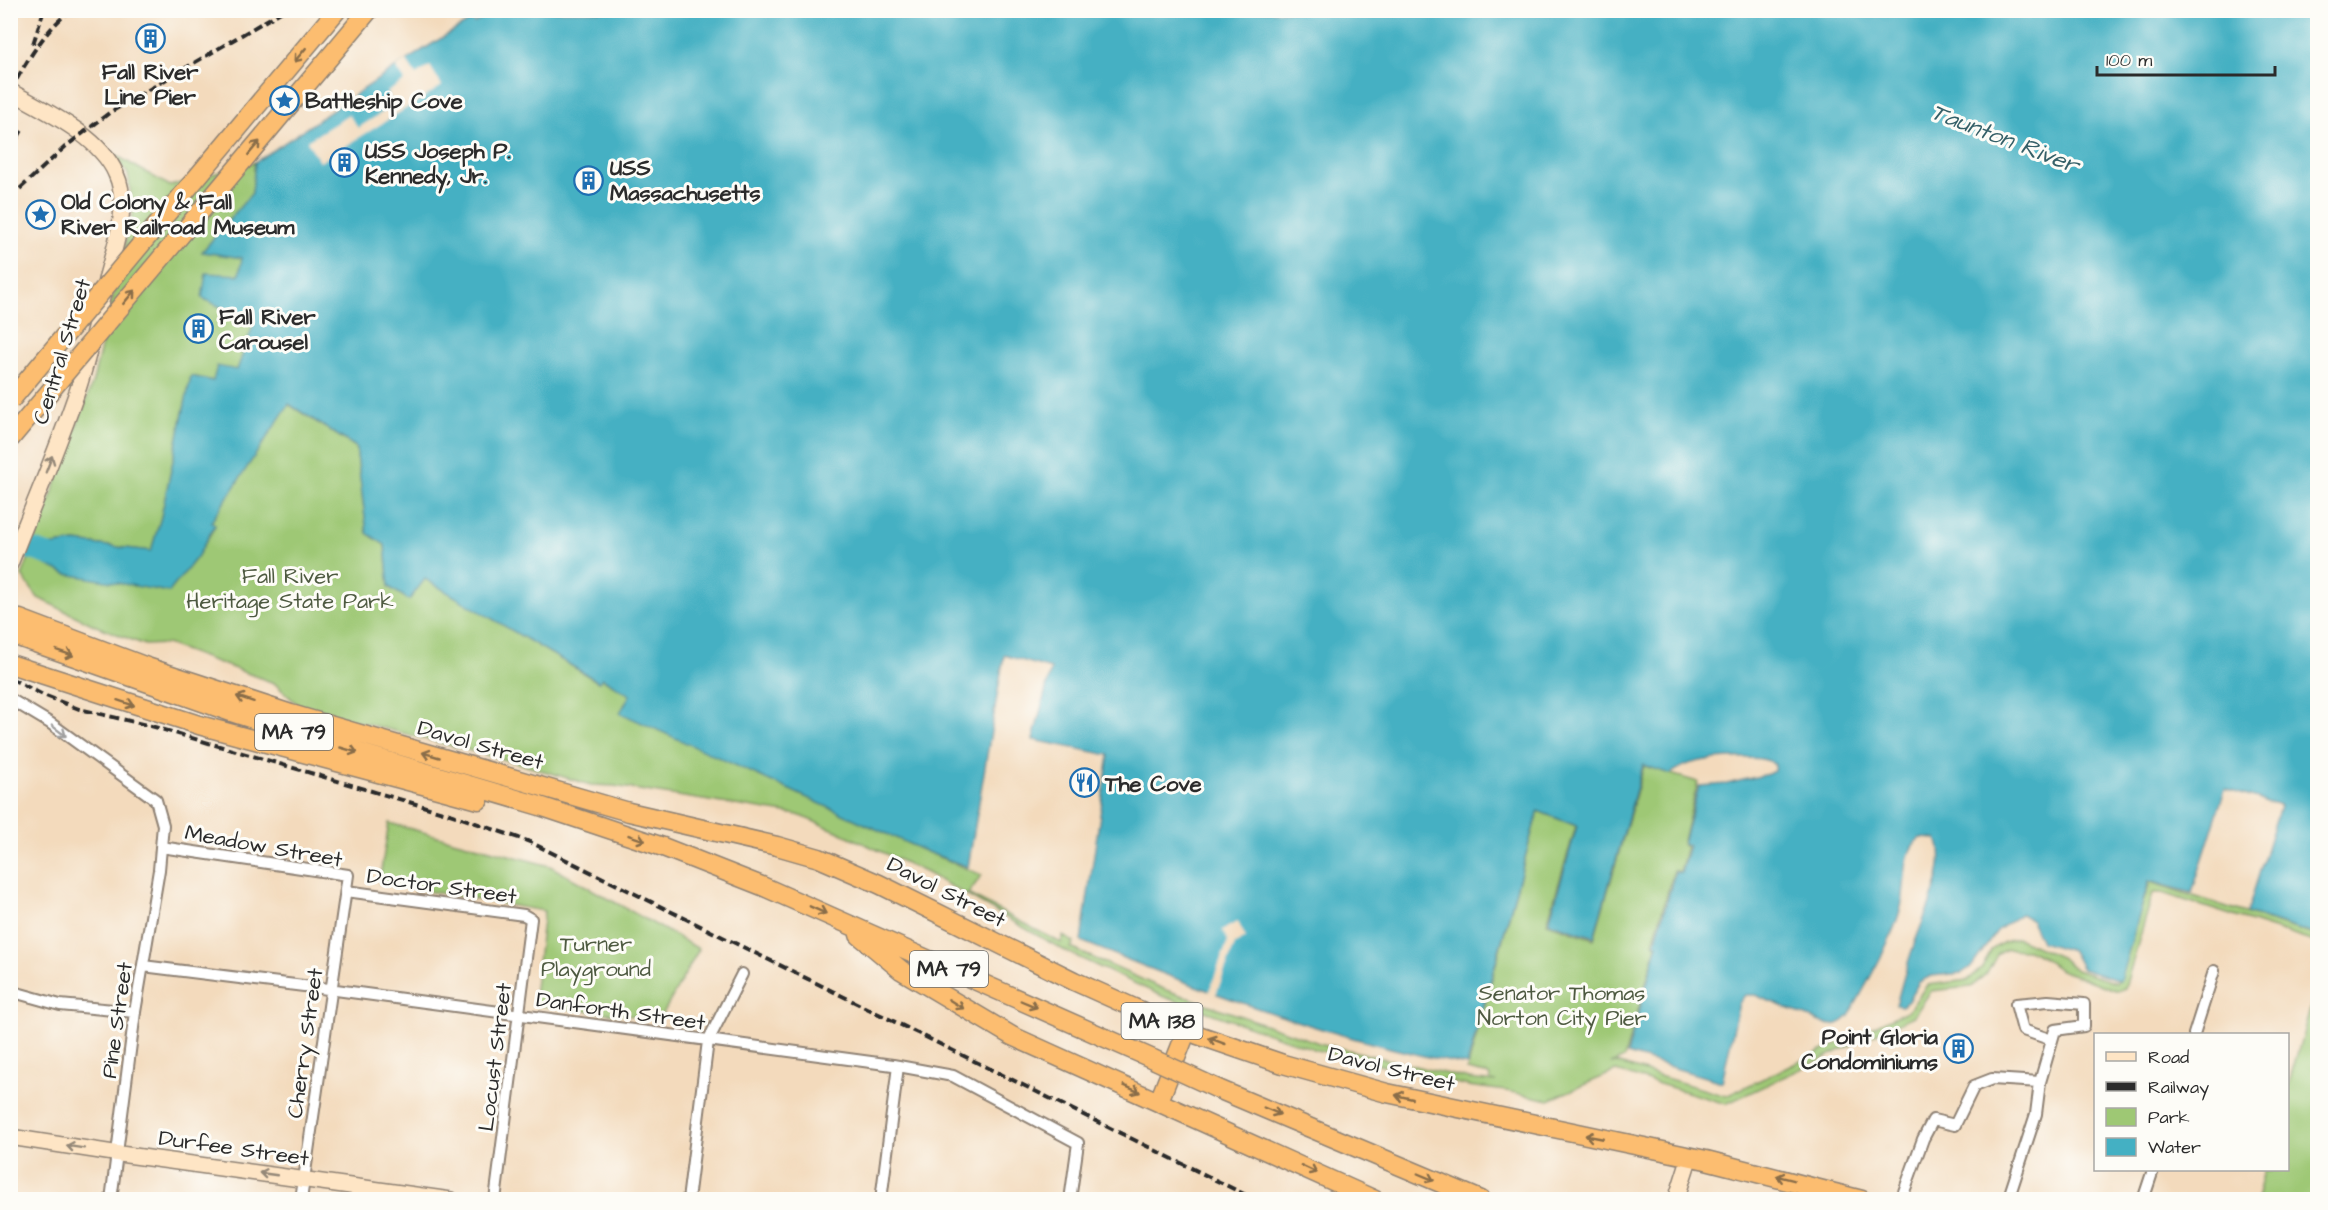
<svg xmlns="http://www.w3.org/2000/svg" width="2328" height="1210" viewBox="0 0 2328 1210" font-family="'Architects Daughter',sans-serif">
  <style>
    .green { fill: #9ec874; stroke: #647a50; stroke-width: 1.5 }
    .water { fill: #44b0c3; stroke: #386e77; stroke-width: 1.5 }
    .pier { fill: #f3dabc }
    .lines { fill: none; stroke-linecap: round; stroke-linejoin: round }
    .river { stroke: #44b0c3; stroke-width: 21 }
    .street-casing { stroke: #8f8274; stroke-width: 14 }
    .secondary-casing { stroke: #8f8274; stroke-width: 18 }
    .highway-casing { stroke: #8f8274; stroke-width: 21 }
    .street { stroke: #fff; stroke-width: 10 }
    .secondary { stroke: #fee5c5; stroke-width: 15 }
    .highway { stroke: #fcbd6f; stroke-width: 18 }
    .rail { stroke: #2b2b2b; stroke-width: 4; stroke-dasharray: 9 4.5; stroke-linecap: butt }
    .highway-bridge-casing { stroke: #8f8274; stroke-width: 21; stroke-linecap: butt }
    .highway-bridge { stroke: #fcbd6f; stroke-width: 18 }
    .oneway { stroke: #896d4a }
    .oneway2 { stroke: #948878 }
    .oneway3 { stroke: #a0a0a0 }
    .labels { text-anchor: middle; stroke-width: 6; stroke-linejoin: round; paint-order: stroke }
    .shield { fill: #fdfcf7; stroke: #6a6a68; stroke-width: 1.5 }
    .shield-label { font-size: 21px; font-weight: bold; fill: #2b2b2b }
    .poi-label { font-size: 22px; font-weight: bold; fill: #2b2b2b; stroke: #fdfcf7; text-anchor: start }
    .street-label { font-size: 22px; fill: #2b2b2b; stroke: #fdfcf7 }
    .park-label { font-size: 22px; fill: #4e5a41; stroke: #fdfcf7 }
    .water-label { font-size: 24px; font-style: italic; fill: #356068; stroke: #fdfcf7 }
  </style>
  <rect width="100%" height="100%" fill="#fdfcf7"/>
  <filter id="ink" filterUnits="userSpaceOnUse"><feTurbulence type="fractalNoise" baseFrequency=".0167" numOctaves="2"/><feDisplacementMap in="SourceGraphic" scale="12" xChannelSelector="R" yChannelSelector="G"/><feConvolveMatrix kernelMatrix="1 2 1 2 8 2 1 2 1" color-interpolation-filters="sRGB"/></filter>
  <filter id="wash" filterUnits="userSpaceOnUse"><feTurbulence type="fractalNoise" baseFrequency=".008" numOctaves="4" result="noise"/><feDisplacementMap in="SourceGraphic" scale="24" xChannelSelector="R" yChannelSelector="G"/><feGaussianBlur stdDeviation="1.35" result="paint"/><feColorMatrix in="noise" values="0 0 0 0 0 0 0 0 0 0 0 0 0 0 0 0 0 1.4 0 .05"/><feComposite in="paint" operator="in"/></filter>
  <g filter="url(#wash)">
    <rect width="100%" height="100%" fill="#f3dabc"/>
    <path class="green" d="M110,152L170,186L255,162L252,193L202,252L243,257L239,275L255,323L237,370L213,381L191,376L161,517L151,551L75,542L41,547L169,592L197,557L215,526L211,522L288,404L356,447L367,533L385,545L389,587L409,600L425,578L598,682L601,678L631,695L621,713L927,852L982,875L968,894L1061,943L1063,936L1074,942L1071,948L1166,990L1319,1043L1469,1079L1496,1082L1491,1081L1489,1075L1467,1070L1538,811L1576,826L1547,923L1594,939L1644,766L1698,782L1682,844L1687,846L1680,872L1674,870L1653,943L1657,945L1624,1058L1611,1064L1616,1063L1726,1096L1909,1010L1927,985L1968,980L1982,968L1991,950L2004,942L2017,938L2062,958L2076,970L2116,983L2150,882L2317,936V943L2162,893H2153L2125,988L2118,991L2060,970L2041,956L2027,950L2007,949L1997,955L1987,973L1971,987L1931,991L1914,1016L1726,1104L1616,1071L1549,1100L1506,1091L1468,1086L1317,1050L1164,997L1067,952L927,873L837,831L798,815L614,786L591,785L513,762L310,709L296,703L274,683L167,644L145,645L96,626L38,598L22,576L93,381L133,211L128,174Z
      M389,823L550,866L699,949L660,1019L533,1005L544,911L379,883Z
      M2317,984V1199H2257L2264,1170H2288V1086Z"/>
    <path class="water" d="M480,11H2317V935L2247,913L2280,806L2225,789L2192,893L2149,881L2120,981L2082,969L2072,951L2041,942L2031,920L2021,914L1997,931L1972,966L1962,973L1931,976L1919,982L1908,1001L1902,1006L1896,1005C1902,984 1907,963 1915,942C1924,915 1950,867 1937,839L1920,838C1901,852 1907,885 1901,907C1892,942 1866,984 1849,1016C1841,1024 1835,1026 1825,1024L1755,995H1745L1739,1003L1722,1082L1627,1054L1658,944L1655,943L1675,872L1681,873L1689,845L1683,843L1699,786L1727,784L1768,774L1774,771L1775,764C1763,754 1713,758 1696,762C1686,764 1679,768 1670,774L1643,765L1594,937L1549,922L1577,826L1538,811L1467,1065C1334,1040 1206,992 1081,941L1109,755L1033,740L1051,669L1004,655L968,867L927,852L620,713L630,695L602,678L599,682L425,579L409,600L389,587L385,545L367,533L356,447L289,404L211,522L215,525L197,557L169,592L66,574L30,557L34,545L41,547L75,542L151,551L161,517L191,376L213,381L217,366L237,370L254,323L202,298L206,273L239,275L242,258L202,252L252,193L255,162C328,115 397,63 472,20L474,23L483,18Z"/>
    <path class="pier" d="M406,60L416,75L430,66L442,86L320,162L307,141L349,115L358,128L394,105L387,92L405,81L396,67Z
      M1238,922L1246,938L1235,944L1215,997L1208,994L1228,941L1222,930Z"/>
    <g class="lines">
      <path class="river" d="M10,542L58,558"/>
    </g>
  </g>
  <g filter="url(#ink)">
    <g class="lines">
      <defs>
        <path id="street" d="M10,699L50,723L156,800L163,825L159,870L135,1012L111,1200
          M161,847L348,875L301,1200
          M346,891L524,915L531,919L495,1200
          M143,966L336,990L893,1065L953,1076L1078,1143L1070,1200
          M10,991L60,1005L135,1012
          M2194,1034L2214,971
          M688,1200L708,1041L742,974
          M881,1200L898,1066
          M1901,1200L1923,1139L1933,1120L1955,1125L1974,1086L1992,1079L2040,1082
          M2008,1200L2036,1114L2040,1082L2055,1030L2084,1026V1004L2048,1001L2016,1004L2023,1030L2052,1040
          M2143,1200L2153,1170"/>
        <path id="secondary" d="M10,91C45,111 100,136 116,174C131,207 114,247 106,280C98,316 90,352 79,386C59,446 33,505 10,564
          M10,1137L120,1154L451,1200
          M1676,1200L1690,1156"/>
        <path id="highway" d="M10,618L20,619L147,667L291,714L629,812L777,846L819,858L879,884L1074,981L1134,1008L1198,1035L1283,1064L1387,1093L1706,1160L1862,1200
          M10,634L231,712L333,745L540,806L663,847L762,886L1153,1059
          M10,664L199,725L479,800
          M859,935L901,970L1012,1036L1375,1200
          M1218,1089L1481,1200
          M1159,1101L1187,1030"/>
      </defs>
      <use href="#street" class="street-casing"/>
      <use href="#secondary" class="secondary-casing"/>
      <use href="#highway" class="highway-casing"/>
      <use href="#street" class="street"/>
      <use href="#secondary" class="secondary"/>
      <use href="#highway" class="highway"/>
      <path class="rail" d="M33,44L44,10
        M10,91C27,61 43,32 71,10
        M10,150L24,127
        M10,198L65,147L109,113L284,10
        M10,678L43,695L79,709L151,726L453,815L530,842L1256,1200"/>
      <defs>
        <path id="highway-bridge" d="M10,401L337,10
          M10,439L369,10
          M1153,1059L1218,1089"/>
      </defs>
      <use href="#highway-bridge" class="highway-bridge-casing"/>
      <use href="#highway-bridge" class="highway-bridge"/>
    </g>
    <defs><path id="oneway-shaft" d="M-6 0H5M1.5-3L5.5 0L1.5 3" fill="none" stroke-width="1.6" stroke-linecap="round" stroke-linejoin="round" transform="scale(1.5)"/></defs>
    <g class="oneway">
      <use href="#oneway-shaft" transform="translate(300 55) rotate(130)"/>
      <use href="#oneway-shaft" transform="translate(254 148) rotate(-50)"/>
      <use href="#oneway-shaft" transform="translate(129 297) rotate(-50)"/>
      <use href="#oneway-shaft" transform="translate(65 653) rotate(19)"/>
      <use href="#oneway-shaft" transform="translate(245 699) rotate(-162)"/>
      <use href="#oneway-shaft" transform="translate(126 703) rotate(18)"/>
      <use href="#oneway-shaft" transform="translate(349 750) rotate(16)"/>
      <use href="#oneway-shaft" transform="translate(431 755) rotate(-164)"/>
      <use href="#oneway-shaft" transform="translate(637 838) rotate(19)"/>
      <use href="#oneway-shaft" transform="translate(818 910) rotate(24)"/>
      <use href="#oneway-shaft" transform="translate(956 1004) rotate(32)"/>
      <use href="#oneway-shaft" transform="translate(1029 1004) rotate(23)"/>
      <use href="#oneway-shaft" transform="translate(1217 1041) rotate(-160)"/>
      <use href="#oneway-shaft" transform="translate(1132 1089) rotate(24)"/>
      <use href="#oneway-shaft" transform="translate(1404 1097) rotate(-167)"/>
      <use href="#oneway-shaft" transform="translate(1272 1111) rotate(23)"/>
      <use href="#oneway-shaft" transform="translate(1594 1137) rotate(-169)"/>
      <use href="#oneway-shaft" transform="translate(1309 1169) rotate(25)"/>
      <use href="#oneway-shaft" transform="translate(1426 1177) rotate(23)"/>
      <use href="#oneway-shaft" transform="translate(1785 1178) rotate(-166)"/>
    </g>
    <g class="oneway2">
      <use href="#oneway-shaft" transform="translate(49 464) rotate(-69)"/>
      <use href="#oneway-shaft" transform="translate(75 1147) rotate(-171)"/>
      <use href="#oneway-shaft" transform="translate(268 1174) rotate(-172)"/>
    </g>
    <use class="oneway3" href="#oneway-shaft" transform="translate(59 731) rotate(37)"/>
  </g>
  <defs>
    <symbol id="building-ring" viewBox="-11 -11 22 22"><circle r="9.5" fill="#fdfcf7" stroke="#1f6fb2" stroke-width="1.5"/><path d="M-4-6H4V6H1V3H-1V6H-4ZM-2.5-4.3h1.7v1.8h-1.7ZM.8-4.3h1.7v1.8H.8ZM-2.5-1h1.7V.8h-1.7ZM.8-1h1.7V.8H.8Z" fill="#1f6fb2"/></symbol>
    <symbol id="sight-ring" viewBox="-11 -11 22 22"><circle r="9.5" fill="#fdfcf7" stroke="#1f6fb2" stroke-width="1.5"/><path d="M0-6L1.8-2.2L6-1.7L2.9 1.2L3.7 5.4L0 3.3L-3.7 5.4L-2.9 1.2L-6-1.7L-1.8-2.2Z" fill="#1f6fb2"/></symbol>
    <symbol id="restaurant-ring" viewBox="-11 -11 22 22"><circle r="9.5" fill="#fdfcf7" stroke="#1f6fb2" stroke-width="1.5"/><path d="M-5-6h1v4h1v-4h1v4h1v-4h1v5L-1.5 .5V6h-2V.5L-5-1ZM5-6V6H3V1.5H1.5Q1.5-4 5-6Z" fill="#1f6fb2"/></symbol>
  </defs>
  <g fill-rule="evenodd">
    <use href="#building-ring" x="134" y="22" width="33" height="33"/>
    <use href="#sight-ring" x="268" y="84" width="33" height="33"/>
    <use href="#building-ring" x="328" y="146" width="33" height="33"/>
    <use href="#building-ring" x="572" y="164" width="33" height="33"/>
    <use href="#sight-ring" x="24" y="198" width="33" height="33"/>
    <use href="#building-ring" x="182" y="312" width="33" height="33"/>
    <use href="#restaurant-ring" x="1068" y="766" width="33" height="33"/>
    <use href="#building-ring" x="1942" y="1032" width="33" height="33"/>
  </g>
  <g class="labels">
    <g class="shield">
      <rect x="255" y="714" width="78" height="36" rx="4.5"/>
      <rect x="910" y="951" width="78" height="36" rx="4.5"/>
      <rect x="1121.5" y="1003" width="81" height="36" rx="4.5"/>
    </g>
    <g class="shield-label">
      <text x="294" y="739">MA 79</text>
      <text x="949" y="976">MA 79</text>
      <text x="1162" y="1028">MA 138</text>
    </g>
    <g class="poi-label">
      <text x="150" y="79" text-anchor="middle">Fall River<tspan x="150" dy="25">Line Pier</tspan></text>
      <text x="305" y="108">Battleship Cove</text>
      <text x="365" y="158">USS Joseph P.<tspan x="365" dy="25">Kennedy, Jr.</tspan></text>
      <text x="610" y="175">USS<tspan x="610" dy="25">Massachusetts</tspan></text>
      <text x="61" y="209">Old Colony &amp; Fall<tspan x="61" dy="25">River Railroad Museum</tspan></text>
      <text x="219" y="324">Fall River<tspan x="219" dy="25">Carousel</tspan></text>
      <text x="1105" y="791">The Cove</text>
      <text x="1938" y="1044" text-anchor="end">Point Gloria<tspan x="1938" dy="25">Condominiums</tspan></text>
    </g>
    <g class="street-label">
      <text transform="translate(61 351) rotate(-73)" y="8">Central Street</text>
      <text transform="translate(481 744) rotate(16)" y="8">Davol Street</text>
      <text transform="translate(264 845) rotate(10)" y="8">Meadow Street</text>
      <text transform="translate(442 885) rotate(8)" y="8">Doctor Street</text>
      <text transform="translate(947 891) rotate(27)" y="8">Davol Street</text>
      <text transform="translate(621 1010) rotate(8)" y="8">Danforth Street</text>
      <text transform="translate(116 1020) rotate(-82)" y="8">Pine Street</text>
      <text transform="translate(304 1043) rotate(-82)" y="8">Cherry Street</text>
      <text transform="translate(494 1057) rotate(-83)" y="8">Locust Street</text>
      <text transform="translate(1392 1068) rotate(14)" y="8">Davol Street</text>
      <text transform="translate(234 1147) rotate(8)" y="8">Durfee Street</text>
    </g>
    <g class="park-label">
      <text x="290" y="583">Fall River<tspan x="290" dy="25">Heritage State Park</tspan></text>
      <text x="596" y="951">Turner<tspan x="596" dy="25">Playground</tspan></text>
      <text x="1562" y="1000">Senator Thomas<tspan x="1562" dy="25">Norton City Pier</tspan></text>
    </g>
    <g class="water-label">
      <text transform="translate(2005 138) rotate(21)" y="8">Taunton River</text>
    </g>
  </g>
  <rect width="2328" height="1210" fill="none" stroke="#fdfcf7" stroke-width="36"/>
  <rect x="2094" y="1033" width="195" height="138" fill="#fdfcf7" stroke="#a9a8a5" stroke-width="1.5"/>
  <rect x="2106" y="1052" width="30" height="9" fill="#fee5c5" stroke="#a9a8a5" stroke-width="1.5"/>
  <text x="2148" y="1063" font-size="18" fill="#2b2b2b">Road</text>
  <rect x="2106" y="1082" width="30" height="9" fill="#2b2b2b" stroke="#a9a8a5" stroke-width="1.5"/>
  <text x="2148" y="1093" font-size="18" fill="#2b2b2b">Railway</text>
  <rect x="2106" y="1108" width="30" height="18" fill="#9ec874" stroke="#a9a8a5" stroke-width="1.5"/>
  <text x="2148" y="1123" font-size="18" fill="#2b2b2b">Park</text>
  <rect x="2106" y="1138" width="30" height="18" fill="#44b0c3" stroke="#a9a8a5" stroke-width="1.5"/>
  <text x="2148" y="1153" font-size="18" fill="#2b2b2b">Water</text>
  <path d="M2097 66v9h178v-9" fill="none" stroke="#2b2b2b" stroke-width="3"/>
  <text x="2106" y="66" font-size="18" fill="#2b2b2b" stroke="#fdfcf7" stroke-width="4.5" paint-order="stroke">100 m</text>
</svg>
